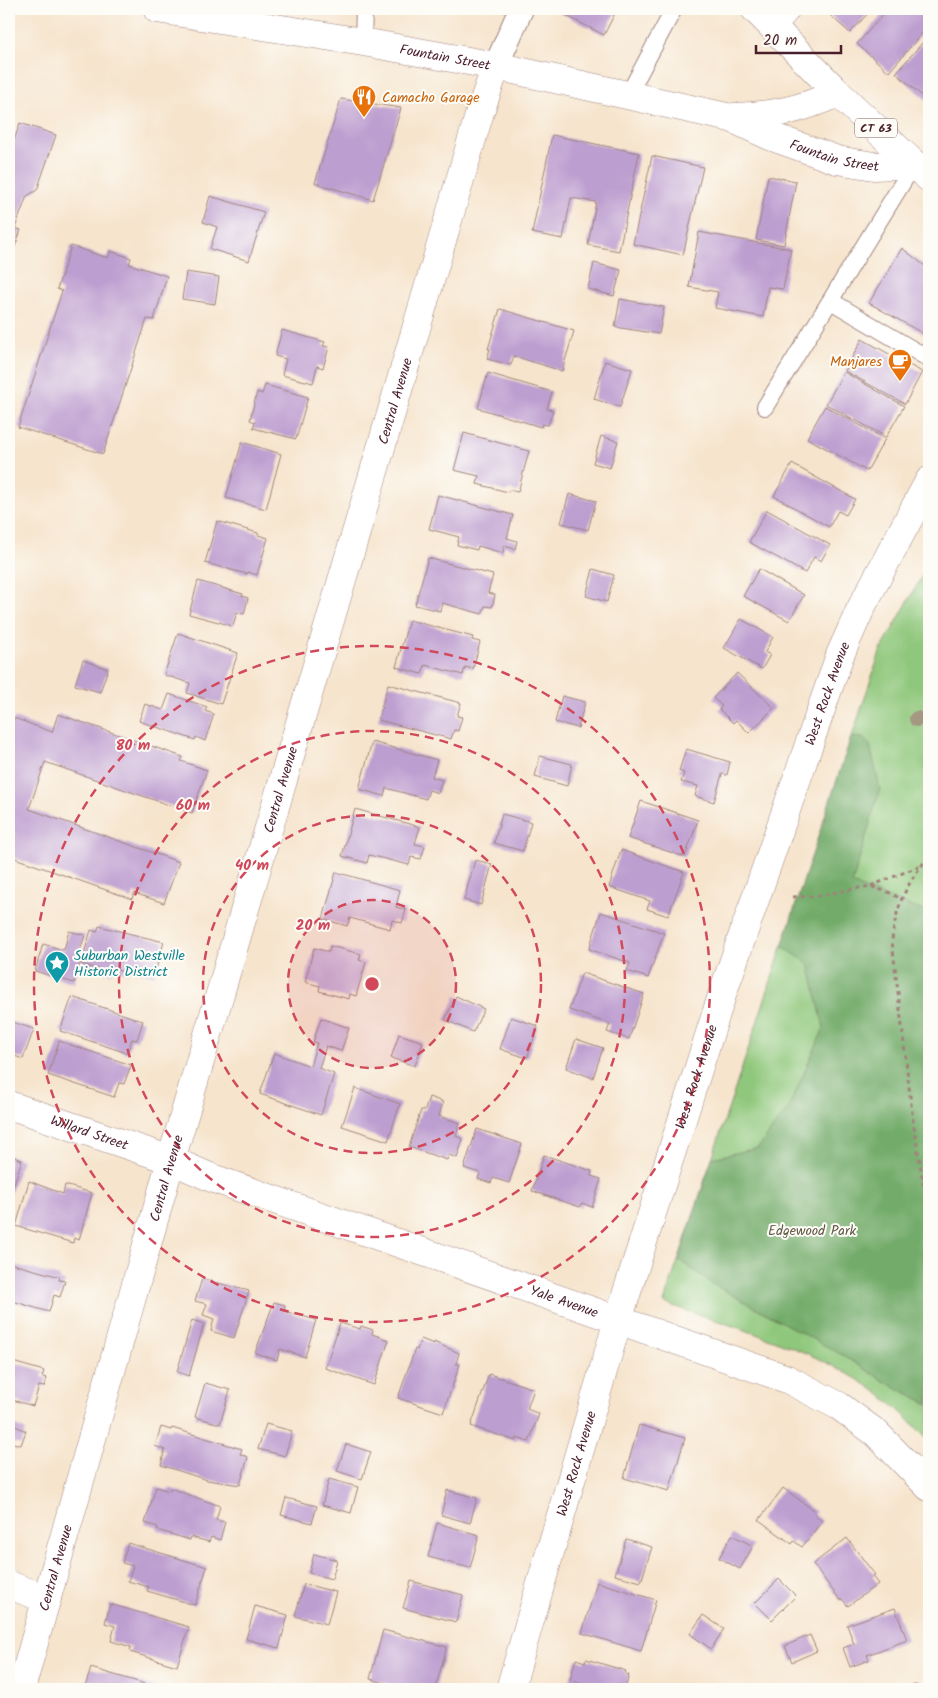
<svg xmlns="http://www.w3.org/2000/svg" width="938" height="1698" viewBox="0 0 938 1698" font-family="Kalam,sans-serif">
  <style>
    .green { fill: #8fc77b; stroke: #6c7353 }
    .forest { fill: #73ac6b; stroke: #5e664b }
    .building { fill: #bd9ed0 }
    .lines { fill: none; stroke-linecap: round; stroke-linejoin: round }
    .service-casing { stroke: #a0827c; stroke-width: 18 }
    .pedestrian-casing { stroke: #a0827c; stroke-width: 26 }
    .minor-casing { stroke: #a0827c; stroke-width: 29 }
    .tertiary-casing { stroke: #a0827c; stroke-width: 29 }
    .secondary-casing { stroke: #a0827c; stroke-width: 29 }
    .primary-casing { stroke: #a0827c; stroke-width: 29 }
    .path { stroke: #a0827c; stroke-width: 3; stroke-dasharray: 4 4; stroke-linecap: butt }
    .service { stroke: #fff; stroke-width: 16 }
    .pedestrian { stroke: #fff; stroke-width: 24 }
    .minor { stroke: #fff; stroke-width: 28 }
    .tertiary { stroke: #fff; stroke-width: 28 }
    .secondary { stroke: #fff; stroke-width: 28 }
    .primary { stroke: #fff; stroke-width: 28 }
    .tree { fill: #a59883 }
    .ring { fill: none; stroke: #d1495b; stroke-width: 2.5; stroke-dasharray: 9 6 }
    .labels { text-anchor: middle; stroke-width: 4; stroke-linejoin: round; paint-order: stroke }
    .shield { fill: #fdfcf7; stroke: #806168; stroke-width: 1 }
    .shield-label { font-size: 12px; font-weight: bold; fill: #4a1f2b }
    .street-label { font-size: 14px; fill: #4a1f2b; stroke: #fdfcf7 }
    .food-label { font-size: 14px; fill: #c56008; stroke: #fdfcf7; text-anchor: start }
    .culture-label { font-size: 14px; fill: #0d838f; stroke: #fdfcf7; text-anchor: start }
    .park-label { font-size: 14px; fill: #625a47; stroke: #fdfcf7 }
    .centre { fill: #d1495b; stroke: #fdfcf7; stroke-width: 2.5 }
    .ring-label { font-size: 15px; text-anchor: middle; font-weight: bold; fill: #d1495b; stroke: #fdfcf7; stroke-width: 4; stroke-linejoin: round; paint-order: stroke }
  </style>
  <rect width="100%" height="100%" fill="#fdfcf7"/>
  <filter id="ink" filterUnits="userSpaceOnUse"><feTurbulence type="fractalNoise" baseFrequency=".02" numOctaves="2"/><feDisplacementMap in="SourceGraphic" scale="10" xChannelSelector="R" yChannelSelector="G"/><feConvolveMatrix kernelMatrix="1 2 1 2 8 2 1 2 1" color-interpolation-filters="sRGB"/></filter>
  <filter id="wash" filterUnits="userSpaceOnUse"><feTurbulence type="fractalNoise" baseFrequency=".0096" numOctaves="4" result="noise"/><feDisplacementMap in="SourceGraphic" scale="20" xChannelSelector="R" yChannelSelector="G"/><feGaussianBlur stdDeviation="1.12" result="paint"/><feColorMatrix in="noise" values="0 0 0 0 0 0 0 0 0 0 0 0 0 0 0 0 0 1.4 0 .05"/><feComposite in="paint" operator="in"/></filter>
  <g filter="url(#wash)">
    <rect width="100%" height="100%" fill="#f6e4cc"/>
    <path class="green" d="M929,563V1441C914,1425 897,1407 879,1394C821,1350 733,1327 664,1303L870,682L880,652Z"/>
    <path class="forest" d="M851,737L863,738L870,745L880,789L852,884L929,913V1404L887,1383L844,1356L714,1285L679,1260L712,1158L758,1148L788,1109L824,1028L809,964L782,946Z"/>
    <g id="blocks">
      <path class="building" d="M560,9H617L604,35L559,12Z
        M823,9H872L850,33Z
        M888,9H929V25L889,72L857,44Z
        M929,35V102L896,73Z
        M341,99L401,108L373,200L315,183Z
        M20,123L56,135L37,190L27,196L15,228L21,230L9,263V155Z
        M552,135L639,153L619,251L588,245L596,202L571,198L563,239L532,233Z
        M652,156L703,167L683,255L633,244Z
        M768,176L796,181L784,245L756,240Z
        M210,196L264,212L249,261L210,249L217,227L203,222Z
        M699,232L791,249L783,289L768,287L763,317L715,308L718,292L689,287Z
        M71,246L108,258L110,251L131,258L129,264L167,276L154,320L147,319L103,454L18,427L62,291L57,289Z
        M902,248L929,269V337L869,303Z
        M594,263L621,270L614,296L588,289Z
        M186,272L219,277L215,304L182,299Z
        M620,299L664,307L659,334L615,327Z
        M500,309L574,331L562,371L514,356L511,365L487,359L490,349H488Z
        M282,330L325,342L323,346L329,347L323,368L317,366L313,383L282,375L286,359L275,356Z
        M862,339L922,372L905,404L845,371Z
        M605,361L632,369L620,407L594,399Z
        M844,372L904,406L886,437L826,404Z
        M488,373L552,392L547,409L553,410L548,425L542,424L541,427L478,408Z
        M265,385L308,397L296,439L253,428L255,422L250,420L257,392L262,394Z
        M825,406L885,439L867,471L807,438Z
        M464,433L529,451L518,492L509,490L508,492L477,484L479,476L454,470Z
        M601,436L618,441L610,468L593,463Z
        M242,442L281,454L266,509L226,498Z
        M792,464L855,499L846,515L838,511L829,527L774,496Z
        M569,494L596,501L588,530L561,523Z
        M438,495L513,515L507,538L517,541L515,549L504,546L503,553L478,546L477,550L457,545L459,537L429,529Z
        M767,510L830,545L821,561L814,557L805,573L749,542Z
        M217,521L258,533V535L268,538L257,575L248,572L247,574L205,563Z
        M428,558L493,575L488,593L495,595L492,607L485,606L482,614L442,603L440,611L415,605Z
        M593,569L614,575L607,602L586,596Z
        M759,569L804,595L789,621L743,596Z
        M198,581L243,594L242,596L248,598L244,614L237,612L233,626L189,614Z
        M741,619L773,637L765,652L770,655L762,669L724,648Z
        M409,620L473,637L472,640L480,642L473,669L465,667L463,675L425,665L422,674L396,667Z
        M178,633L238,653L221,704L187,693L190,683L164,675Z
        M83,660L108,669L100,692L75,685Z
        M737,673L774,708L749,733L736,720L733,723L719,709L722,706L713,698Z
        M388,684L461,703L457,716L462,717L458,731L454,730L451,739L378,720Z
        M169,694L207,707L205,711L214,714L205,741L196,737L195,740L139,721L145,704L163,710Z
        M562,696L585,702L578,728L555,722Z
        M58,714L183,757L181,761L207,770L192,813L45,762L29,809L179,862L164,903L134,893L132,899L9,856L16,835L9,833V734L14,718L52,732Z
        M372,742L437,760L432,777L442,780L438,793L429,790L426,799L386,788L384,796L359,789Z
        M686,749L730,762L727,775L722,774L714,802L695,796L698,786L681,782L684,773L679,771Z
        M540,756L572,764L567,786L535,777Z
        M641,801L698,820L685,857L628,838Z
        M355,809L420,827L415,844L425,846L421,859L411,857L409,865L369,855L367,863L342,856Z
        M502,814L531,822L523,851L494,843Z
        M621,850L684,872L668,916L647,909L650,901L609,887Z
        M475,860L492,864L481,905L464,900Z
        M336,872L400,890L396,907L406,910L402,923L392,920L390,929L350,918L347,926L323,919Z
        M601,912L664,933L648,978L627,971L630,963L589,949Z
        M99,926L164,942L154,976L129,969L128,973L113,969L112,973L81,964L91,930L97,932Z
        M69,931L85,935L79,954L82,955L74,983L35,971L43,944L64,950Z
        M330,946L361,954L359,960L366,962L356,996L350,994L349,999L319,991L320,986L305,982L314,948L329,952Z
        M582,973L644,994L629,1039L607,1032L610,1024L569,1010Z
        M456,996L484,1009L473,1032L445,1020Z
        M72,997L143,1021L137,1040L132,1039L127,1053L60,1031Z
        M511,1017L538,1026L527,1058L500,1049Z
        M321,1018L349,1028L341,1051L326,1046L319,1068L334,1074L321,1115L260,1094L274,1053L310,1066L317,1043L313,1042Z
        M9,1021L34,1029L23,1059L9,1054Z
        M399,1034L423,1042L415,1066L391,1058Z
        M576,1039L603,1048L593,1078L566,1068Z
        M59,1041L131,1065L124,1084L119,1083L114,1097L48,1075Z
        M355,1088L400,1104L388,1141L342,1126Z
        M429,1097L443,1102L439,1116L460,1123L456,1136L463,1139L457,1158L449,1155L447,1160L409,1147L421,1110H425Z
        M477,1129L522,1144L509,1183L493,1178L491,1183L478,1179L480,1173L464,1168Z
        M9,1155L22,1160L10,1195H9Z
        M544,1155L592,1171L591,1176L601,1179L592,1207L582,1203L580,1207L532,1191Z
        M29,1181L63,1194L65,1185L92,1193L79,1240L74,1238L73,1243L16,1226Z
        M9,1263L60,1277L59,1280L65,1281L60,1297L54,1295L49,1312L9,1300Z
        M202,1279L249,1291L234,1338L211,1331L214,1319L203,1315L207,1304L195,1301Z
        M274,1302L285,1305L284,1311L316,1320L305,1357L280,1349L277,1360L255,1353Z
        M192,1320L204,1324L189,1376L177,1372Z
        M340,1323L360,1329L361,1326L373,1330L372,1334L389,1340L374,1385L325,1368Z
        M421,1339L434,1344V1342L459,1353L456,1364H460L443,1413L398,1398L415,1349L417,1350Z
        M9,1361L44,1371L42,1377L47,1378L44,1387L39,1386L33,1406L9,1399Z
        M489,1374L534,1389L527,1409L539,1414L529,1442L517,1438L516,1441L471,1426Z
        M205,1383L230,1390L220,1424L195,1417Z
        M9,1423L26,1431L21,1445L13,1443L9,1455Z
        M266,1424L292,1431L285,1456L258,1449Z
        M639,1425L685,1438L669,1491L624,1478Z
        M161,1427L171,1430L172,1428L242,1449L240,1454L248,1457L240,1485L207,1480L161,1465L165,1450L155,1446Z
        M346,1444L371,1452L362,1479L337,1471Z
        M329,1479L358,1487L351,1513L322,1505Z
        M156,1487L169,1491L170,1488L220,1506L216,1520L225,1522L220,1540L211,1537L209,1542L191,1537L190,1540L157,1530L158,1527L145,1523Z
        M783,1488L816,1512L814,1514L822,1521L802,1547L794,1541L792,1544L759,1520Z
        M447,1490L477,1498L470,1523L441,1515Z
        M286,1498L317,1506L312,1523L281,1515Z
        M437,1523L479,1535L470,1568L428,1557Z
        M732,1535L753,1546L740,1569L719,1558Z
        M847,1538L875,1575L872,1576L878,1584L848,1606L842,1599L840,1600L813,1564Z
        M626,1539L652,1547L641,1582L615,1575Z
        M128,1543L207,1567L195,1605L147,1591L149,1587L128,1581L133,1566L122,1563Z
        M314,1554L337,1560L332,1579L309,1573Z
        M779,1579L796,1596L772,1620L755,1603Z
        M411,1581L463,1595L456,1622L403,1608Z
        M597,1582L656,1600L641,1651L582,1633Z
        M304,1584L336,1592L327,1624L295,1616Z
        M110,1604L189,1627L177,1666L130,1652L131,1647L111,1641L115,1626L105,1623Z
        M255,1606L288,1615L279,1648L246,1639Z
        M895,1608L907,1640L867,1655L869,1660L850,1667L843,1648L854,1644L847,1625Z
        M703,1615L724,1629L711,1649L690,1634Z
        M383,1630L447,1647L435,1689H407L370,1679Z
        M810,1635L817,1651L792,1662L785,1646Z
        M576,1659L585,1662L586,1659L626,1671L625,1674L629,1675L625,1689H577L579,1682L570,1680Z
        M91,1668L162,1689H93L85,1687Z
        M917,1685V1689H876V1687Z"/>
    </g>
  </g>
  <g filter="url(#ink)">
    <use href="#blocks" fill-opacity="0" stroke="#a0827c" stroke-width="1"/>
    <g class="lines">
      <defs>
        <path id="service" d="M363,42L364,9
          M628,95L674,9
          M831,301L929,359
          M765,407L914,164"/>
        <path id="pedestrian" d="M496,66L521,9"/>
        <g id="minor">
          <path d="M772,25L786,9"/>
          <path id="s1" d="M9,1105L171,1160L212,1178L787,1379L839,1406L876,1433L929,1487"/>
          <path d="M9,1585L47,1599"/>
          <path id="s2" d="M510,1689L618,1320L723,992L840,655L861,608L929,481"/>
        </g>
        <g id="tertiary">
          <path id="s3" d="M21,1689L171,1160L480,112L496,66"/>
        </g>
        <g id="secondary">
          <path id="s4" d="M157,9L363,42L496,66L731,118L770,136L837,160L874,166L914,164"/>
          <path d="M734,117C777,115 799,110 838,93"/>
        </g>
        <path id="primary" d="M755,9L838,93L929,178"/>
      </defs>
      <use href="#service" class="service-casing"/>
      <use href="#pedestrian" class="pedestrian-casing"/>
      <use href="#minor" class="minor-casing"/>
      <use href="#tertiary" class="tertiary-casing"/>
      <use href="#secondary" class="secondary-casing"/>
      <use href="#primary" class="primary-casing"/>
      <path class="path" d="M929,857C907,881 895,908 892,941L913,1121L929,1218
        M871,886L920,866
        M793,897L817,896L870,886L893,894L901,900"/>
      <use href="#service" class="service"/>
      <use href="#pedestrian" class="pedestrian"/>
      <use href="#minor" class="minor"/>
      <use href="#tertiary" class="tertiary"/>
      <use href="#secondary" class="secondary"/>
      <use href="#primary" class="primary"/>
    </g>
    <circle class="tree" cx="917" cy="719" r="8"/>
  </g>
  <circle cx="372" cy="984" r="84" fill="#d1495b" fill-opacity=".12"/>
  <g class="ring">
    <circle cx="372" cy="984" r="84"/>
    <circle cx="372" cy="984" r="169"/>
    <circle cx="372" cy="984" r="253"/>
    <circle cx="372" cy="984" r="338"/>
  </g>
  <defs>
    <symbol id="restaurant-pin" viewBox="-11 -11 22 30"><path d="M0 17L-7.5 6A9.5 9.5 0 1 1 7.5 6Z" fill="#e8710a" stroke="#fdfcf7"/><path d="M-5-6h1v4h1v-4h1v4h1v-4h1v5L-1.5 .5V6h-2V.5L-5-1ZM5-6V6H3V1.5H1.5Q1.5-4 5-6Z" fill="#fff"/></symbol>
    <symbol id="cafe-pin" viewBox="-11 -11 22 30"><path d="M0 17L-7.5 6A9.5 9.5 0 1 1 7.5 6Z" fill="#e8710a" stroke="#fdfcf7"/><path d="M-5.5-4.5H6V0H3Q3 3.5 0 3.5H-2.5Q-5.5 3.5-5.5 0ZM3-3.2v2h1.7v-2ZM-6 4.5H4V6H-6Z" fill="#fff"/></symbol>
    <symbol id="sight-pin" viewBox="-11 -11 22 30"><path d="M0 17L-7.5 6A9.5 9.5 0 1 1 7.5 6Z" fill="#0f9aa8" stroke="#fdfcf7"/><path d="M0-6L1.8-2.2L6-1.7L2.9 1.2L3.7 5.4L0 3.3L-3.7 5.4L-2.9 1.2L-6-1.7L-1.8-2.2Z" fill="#fff"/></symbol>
  </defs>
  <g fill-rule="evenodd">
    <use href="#restaurant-pin" x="350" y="83" width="28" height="38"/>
    <use href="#cafe-pin" x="886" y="347" width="28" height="38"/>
    <use href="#sight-pin" x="43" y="949" width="28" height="38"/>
  </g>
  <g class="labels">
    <rect class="shield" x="855" y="118.5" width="42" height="19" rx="4"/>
    <g class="shield-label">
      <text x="876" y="132">CT 63</text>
    </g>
    <g class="street-label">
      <text dy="5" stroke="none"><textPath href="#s4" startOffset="292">Fountain Street</textPath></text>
      <text dy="5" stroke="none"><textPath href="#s4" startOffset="695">Fountain Street</textPath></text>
      <text dy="5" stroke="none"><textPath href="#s3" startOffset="1341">Central Avenue</textPath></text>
      <text dy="5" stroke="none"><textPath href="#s2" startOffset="1045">West Rock Avenue</textPath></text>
      <text dy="5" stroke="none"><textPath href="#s3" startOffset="936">Central Avenue</textPath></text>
      <text dy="5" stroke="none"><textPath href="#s2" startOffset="640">West Rock Avenue</textPath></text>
      <text dy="5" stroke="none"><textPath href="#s1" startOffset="85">Willard Street</textPath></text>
      <text dy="5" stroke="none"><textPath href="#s3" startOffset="531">Central Avenue</textPath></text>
      <text dy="5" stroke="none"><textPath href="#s1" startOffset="589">Yale Avenue</textPath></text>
      <text dy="5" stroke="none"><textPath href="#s2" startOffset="235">West Rock Avenue</textPath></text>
      <text dy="5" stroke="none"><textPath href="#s3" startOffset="126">Central Avenue</textPath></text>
    </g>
    <g class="food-label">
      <text x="382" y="102">Camacho Garage</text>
      <text x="882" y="366" text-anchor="end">Manjares</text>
    </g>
    <g class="culture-label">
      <text x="74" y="960">Suburban Westville<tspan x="74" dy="16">Historic District</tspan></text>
    </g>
    <g class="park-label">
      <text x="812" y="1235">Edgewood Park</text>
    </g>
  </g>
  <circle cx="372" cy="984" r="8" class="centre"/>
  <g class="ring-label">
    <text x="133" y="750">80 m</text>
    <text x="193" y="810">60 m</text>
    <text x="252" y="870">40 m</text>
    <text x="313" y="930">20 m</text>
  </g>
  <rect width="938" height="1698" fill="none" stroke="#fdfcf7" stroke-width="30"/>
  <path d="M756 45v8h85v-8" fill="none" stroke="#4a1f2b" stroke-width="2.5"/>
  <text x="763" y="45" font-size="15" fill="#4a1f2b" stroke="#fdfcf7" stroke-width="4" paint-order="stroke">20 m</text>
</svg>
